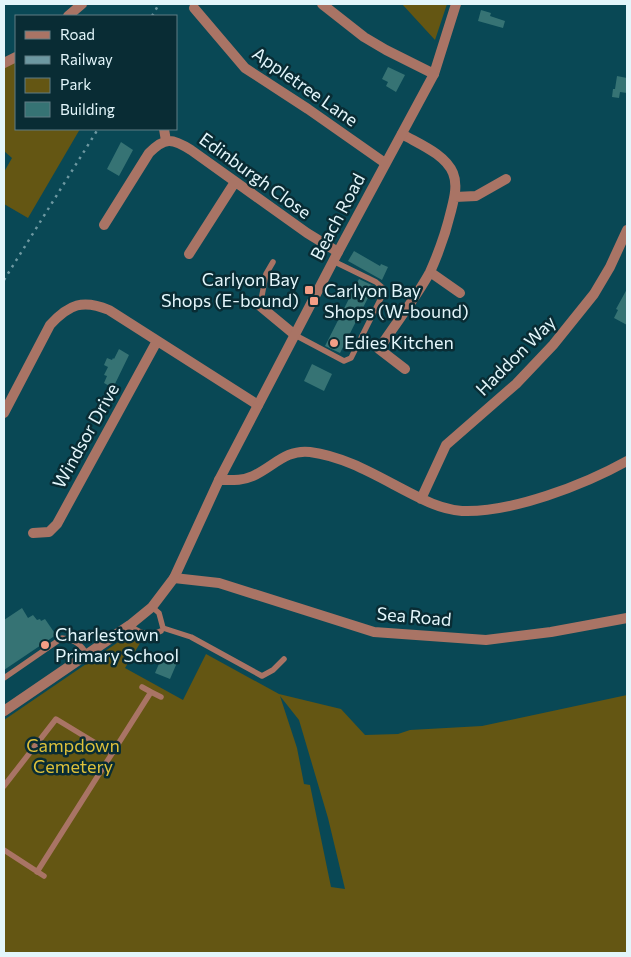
<svg xmlns="http://www.w3.org/2000/svg" width="631" height="957" viewBox="0 0 631 957" font-family="Commissioner,sans-serif">
  <style>
    .green { fill: #645613; fill-rule: evenodd }
    .building { fill: #367374 }
    .lines { fill: none; stroke-linecap: round; stroke-linejoin: round }
    .service { stroke: #a97465; stroke-width: 5.5 }
    .minor { stroke: #a97465; stroke-width: 10 }
    .tertiary { stroke: #a97465; stroke-width: 10 }
    .rail { stroke: #6d98a1; stroke-width: 2.5; stroke-dasharray: 2.5 5; stroke-linecap: butt }
    .poi-dot { fill: #f49e86; stroke: #092c34; stroke-width: 2 }
    .labels { text-anchor: middle; stroke-width: 5; stroke-linejoin: round; paint-order: stroke }
    .street-label { font-size: 18px; fill: #e3f6fb; stroke: #092c34 }
    .poi-label { font-size: 18px; fill: #e3f6fb; stroke: #092c34; text-anchor: start }
    .park-label { font-size: 18px; fill: #dec13b; stroke: #092c34 }
  </style>
  <rect width="100%" height="100%" fill="#094855"/>
  <path class="green" d="M402,4H447L435,40Z
    M16,61V129H80L28,218L4,204V172L12,158L4,151V67Z
    M133,632L145,635L125,668L183,700L206,654L279,694L341,709L365,735L398,734L410,730L482,726L627,695V953H4V720ZM280,696L299,720L328,818L345,889L331,887L310,785L304,784L297,748Z"/>
  <path class="building" d="M481,10L491,13L490,16L505,21L503,28L478,21Z
    M388,67L405,75L396,92L386,86L388,82L382,79Z
    M617,76L627,78V93L620,92L619,98L612,97L613,89H615Z
    M121,142L133,150L119,176L107,169Z
    M354,251L380,266L381,264L388,267L382,280L348,261Z
    M359,279L374,286L340,353L325,346Z
    M627,289V325L614,318L618,310L616,309Z
    M119,349L129,355L113,388L104,383L107,376L104,375L108,367L104,365L107,358L112,360L113,358L114,359Z
    M312,364L332,374L324,391L304,381Z
    M22,608L28,618L33,615L37,620L40,619L41,621L45,619L56,635L4,670V620Z
    M164,652L179,658L170,679L155,673Z"/>
  <g class="lines">
    <path class="service" d="M260,306L266,274L273,262
      M295,335L344,361L351,358L382,296L383,288L376,282L333,261
      M152,607L159,613L163,628L191,637L262,676L273,670L284,659
      M130,625C139,633 150,637 161,631
      M4,678L62,638C74,639 82,645 87,655
      M142,687L151,692
      M4,786L56,719L112,753
      M4,850L44,876
      M37,872L151,692L161,697"/>
    <path class="minor" d="M322,4L364,37L386,50L434,74
      M194,8L245,68L308,109L385,163
      M68,16L82,4
      M4,63L16,57
      M164,129L166,141
      M402,134C419,144 445,154 453,173C458,185 454,199 451,211C446,232 439,252 430,272C416,298 395,324 379,349L405,369
      M455,197L476,196L506,179
      M104,225L149,153C165,137 172,138 191,150L307,233L338,252
      M189,254L235,182
      M430,272L460,293
      M260,306L295,335
      M4,413L50,325C69,304 83,299 109,310L258,405
      M219,480C231,480 242,481 253,476C273,467 286,449 310,452C350,457 386,482 422,499C434,505 448,510 462,511C511,513 584,485 627,461
      M421,499L446,445L516,384L553,345L594,294L610,267L627,230
      M33,533L49,532L57,524L157,341
      M174,578L219,583L374,632L486,640L551,632L627,618"/>
    <path class="tertiary" d="M4,711L130,625L152,607L174,578L219,480L338,252L434,74L456,4"/>
    <path class="rail" d="M152,16L159,4
      M4,280L98,129"/>
  </g>
  <g class="poi-dot">
    <rect x="304" y="285" width="10" height="10" rx="2.5"/>
    <rect x="309" y="296" width="10" height="10" rx="2.5"/>
    <circle cx="334" cy="343" r="5"/>
    <circle cx="45" cy="645" r="5"/>
  </g>
  <g class="labels">
    <g class="street-label">
      <text transform="translate(305 87) rotate(35)" y="6">Appletree Lane</text>
      <text transform="translate(255 176) rotate(36)" y="6">Edinburgh Close</text>
      <text transform="translate(338 217) rotate(-62)" y="6">Beach Road</text>
      <text transform="translate(516 356) rotate(-45)" y="6">Haddon Way</text>
      <text transform="translate(86 436) rotate(-61)" y="6">Windsor Drive</text>
      <text transform="translate(414 617) rotate(5)" y="6">Sea Road</text>
    </g>
    <g class="poi-label">
      <text x="299" y="286" text-anchor="end">Carlyon Bay<tspan x="299" dy="21">Shops (E-bound)</tspan></text>
      <text x="324" y="297">Carlyon Bay<tspan x="324" dy="21">Shops (W-bound)</tspan></text>
      <text x="344" y="349">Edies Kitchen</text>
      <text x="55" y="641">Charlestown<tspan x="55" dy="21">Primary School</tspan></text>
    </g>
    <g class="park-label">
      <text x="73" y="752">Campdown<tspan x="73" dy="21">Cemetery</tspan></text>
    </g>
  </g>
  <rect width="631" height="957" fill="none" stroke="#e3f6fb" stroke-width="10"/>
  <rect x="15" y="15" width="162" height="115" fill="#092c34" stroke="#607d84"/>
  <rect x="25" y="31" width="25" height="8" fill="#a97465" stroke="#607d84"/>
  <text x="60" y="40" font-size="15" fill="#e3f6fb">Road</text>
  <rect x="25" y="56" width="25" height="8" fill="#6d98a1" stroke="#607d84"/>
  <text x="60" y="65" font-size="15" fill="#e3f6fb">Railway</text>
  <rect x="25" y="78" width="25" height="15" fill="#645613" stroke="#607d84"/>
  <text x="60" y="90" font-size="15" fill="#e3f6fb">Park</text>
  <rect x="25" y="102" width="25" height="15" fill="#367374" stroke="#607d84"/>
  <text x="60" y="115" font-size="15" fill="#e3f6fb">Building</text>
</svg>
